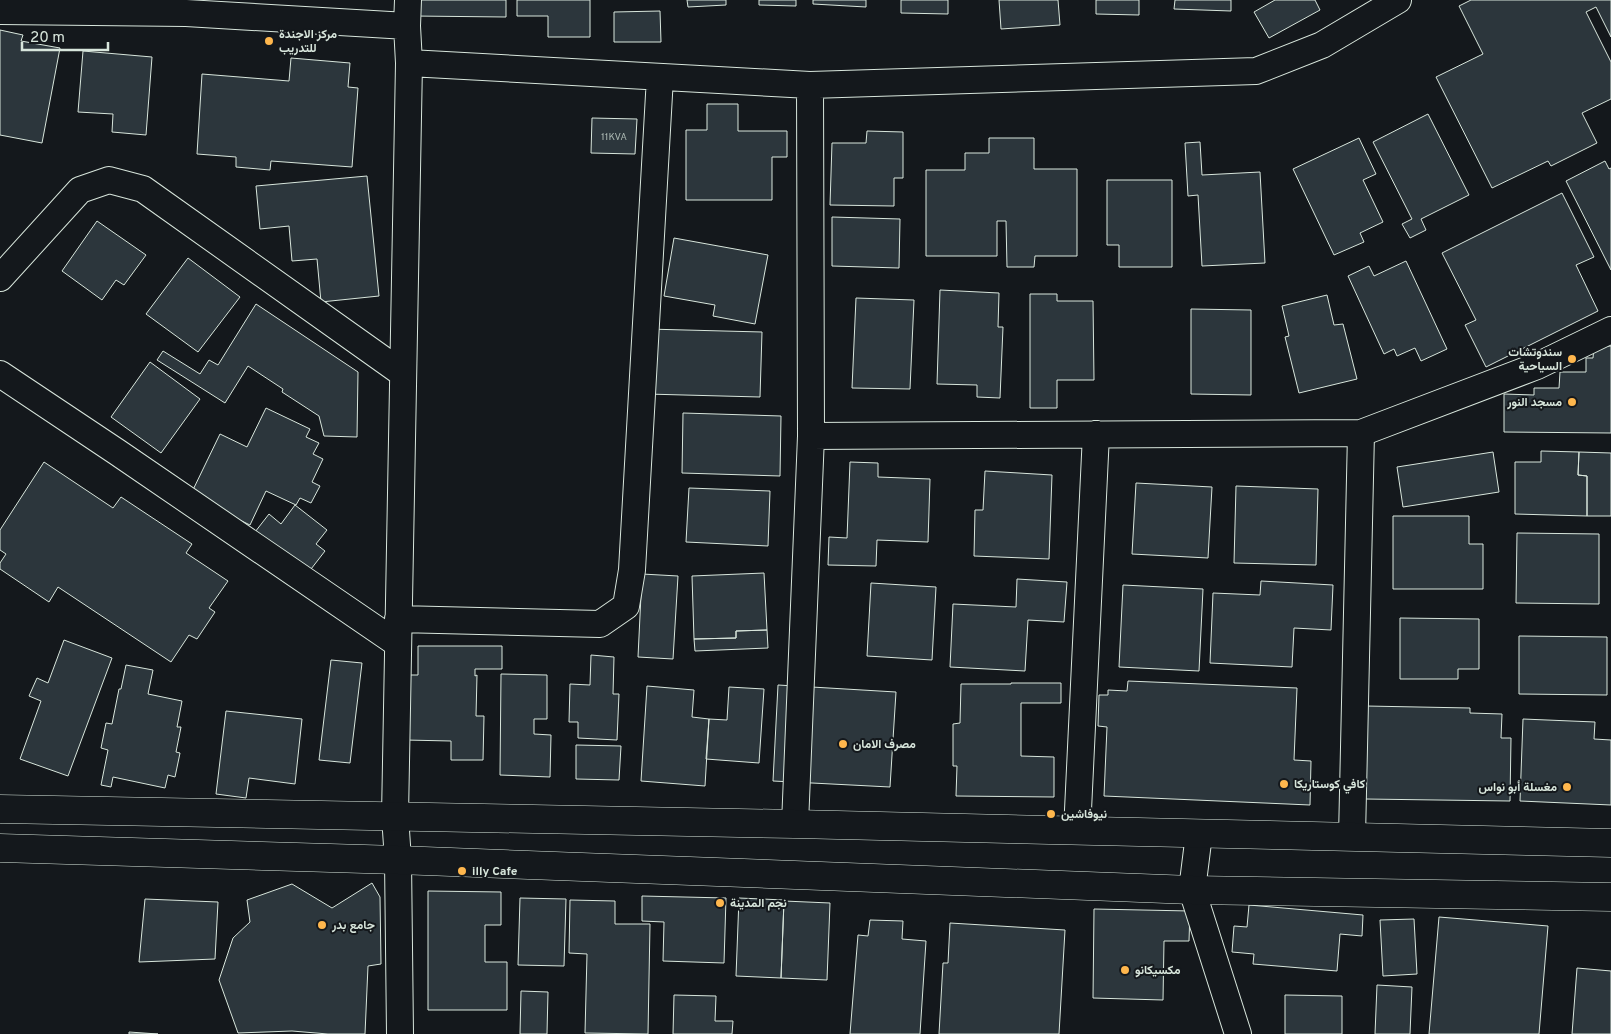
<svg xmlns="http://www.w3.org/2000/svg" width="1611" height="1034" viewBox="0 0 1611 1034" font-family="Overpass,Vazirmatn,sans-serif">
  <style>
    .building { fill: #2c363c; stroke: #d8e6dc }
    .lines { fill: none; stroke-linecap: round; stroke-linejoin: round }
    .minor-casing { stroke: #d8e6dc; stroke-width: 28 }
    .primary-casing { stroke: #d8e6dc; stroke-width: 29 }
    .minor { stroke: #14181c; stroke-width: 26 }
    .primary { stroke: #14181c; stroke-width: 28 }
    .poi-dot { fill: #ffb74d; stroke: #14181c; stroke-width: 2 }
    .labels { text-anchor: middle; stroke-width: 4; stroke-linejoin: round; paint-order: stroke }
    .number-label { font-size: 10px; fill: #adbab4 }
    .poi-label { font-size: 12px; font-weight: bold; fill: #d8e6dc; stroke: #14181c; text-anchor: start }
  </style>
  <rect width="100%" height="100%" fill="#14181c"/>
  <path class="building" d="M414,0H506V17L414,16Z
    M517,0H590V37H548V16H517Z
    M687,0H726V5L688,7Z
    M759,0H796V6L759,5Z
    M813,0H866V7L813,4Z
    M901,0H948V14L901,13Z
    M999,0H1058L1060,25L1001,29Z
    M1096,0H1139V15L1096,14Z
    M1175,0H1231V11L1174,9Z
    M1275,0H1315L1320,10L1269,38L1254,12Z
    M1471,0H1611V37L1596,7L1586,12L1611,62V99L1582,113L1597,143L1551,166L1548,161L1492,188L1436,77L1483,54L1459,6Z
    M660,11L661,42H614V12Z
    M0,30L23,35L21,41L60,48L42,143L0,135Z
    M83,51L152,57L146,135L112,132L113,114L78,112Z
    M291,58L350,63L348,87L358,88L352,167L271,161L270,170L236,167V157L197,154L202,74L289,81Z
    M707,104H738V131H787V157H772V200H686V130H707Z
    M1428,114L1469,195L1421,219L1426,230L1410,238L1402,224L1412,219L1373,142Z
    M592,118L637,119L635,154L591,153Z
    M867,131L903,132V178H894V206L830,205L832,143H866Z
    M989,138H1034V169H1077V256H1035L1034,267H1007L1006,221H997V256H926V170H965V153H989Z
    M1359,138L1376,174L1363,180L1383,222L1360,233L1364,242L1334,255L1293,169Z
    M1200,142L1202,175L1260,172L1265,263L1202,266L1198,195L1188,196L1185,143Z
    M1605,161L1609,169L1611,168V270L1566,181Z
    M367,176L379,296L321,302L317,259L292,261L289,226L260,229L256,186Z
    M1107,180H1172V267H1119V245H1107Z
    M1562,193L1594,257L1576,265L1598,311L1486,367L1465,325L1476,320L1442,253Z
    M832,217L900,219L899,268L832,266Z
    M97,221L146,255L124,285L116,280L102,300L62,271Z
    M674,238L768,255L755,324L713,316L715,305L664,296Z
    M188,258L240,297L198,352L146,314Z
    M1406,261L1447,349L1421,361L1415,348L1397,356L1394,349L1384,354L1348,276L1369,266L1374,276Z
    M940,290L999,293L998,327H1003L1000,398L977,397V385L937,384Z
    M1030,294H1057V301H1093L1094,380H1057V408H1030Z
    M1327,295L1334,325L1343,324L1357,379L1299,393L1285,337L1289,336L1282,306Z
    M856,298L914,300L910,389L852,388Z
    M256,304L358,372L357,437L324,436L319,416L282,392L283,389L248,366L225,403L157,360L163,351L200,374L209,360L218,365Z
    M1191,309L1251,310V395L1191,394Z
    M647,329L762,332L760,397L646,394Z
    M1594,346H1611V433L1504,432V394L1534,395V388H1559L1560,372H1586V358H1593Z
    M150,362L200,399L161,453L111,417Z
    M266,408L310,429L306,437L319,443L313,454L323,459L312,482L320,486L311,503L300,498L296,505L266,491L250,525L190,496L220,434L247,447Z
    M683,413L781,416L780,476L682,473Z
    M1541,451L1579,452L1578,475L1587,476V516L1515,514V462H1541Z
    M1493,452L1499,492L1403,507L1397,467Z
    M1579,452L1611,453V516H1587V476L1578,475Z
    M44,462L113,508L121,497L192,544L186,553L228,581L209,608L215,612L197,639L189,635L171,662L58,587L49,602L0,569V563L6,554L0,550V530Z
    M850,462L878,463V477L930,479L928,542L877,540L876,566L828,565L829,537L847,538Z
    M985,471L1052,475L1049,559L974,556L975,510H983Z
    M1136,483L1212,487L1208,558L1132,554Z
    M1236,486L1318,489L1316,565L1234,563Z
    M689,488L770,491L768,546L686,542Z
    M295,505L327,530L316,544L325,551L301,582L248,541L269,514L281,524Z
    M1393,516H1469V544H1483V589H1393Z
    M1517,533L1599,534V604L1516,603Z
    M764,573L767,630L736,631V638L694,639L692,576Z
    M642,574L678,576L673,659L638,657Z
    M1017,579L1067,582L1064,622L1028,620L1025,671L950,667L953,604L1016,607Z
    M1261,581L1333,585L1331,630L1294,628L1292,667L1210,663L1213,593L1260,595Z
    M871,583L936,587L932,660L867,656Z
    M1123,585L1203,589L1199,671L1119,667Z
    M1400,618L1479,619V669H1458V679H1400Z
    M767,630L768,648L695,651L694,639L736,638V631Z
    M1519,636L1607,637V695L1519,694Z
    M64,640L112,658L68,776L20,759L41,701L29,696L37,678L48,683Z
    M418,646H502V669H475V676L477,675L476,716H484L483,760H451V741L405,740L406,675H418Z
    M591,655L614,657L613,694H619L617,740L578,738V722H569L570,684L590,685Z
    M331,660L362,663L350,763L319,760Z
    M126,665L153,670L148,694L182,701L177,727H181L176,752L180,753L175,777L168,775L165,788L113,777L111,787L101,785L108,750L101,748L106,723L112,724L119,689H121Z
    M501,674L547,675V719H534V734L551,735L550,777L500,775Z
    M1128,681L1297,688L1294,760L1311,761L1310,805L1104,796L1107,727L1098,726L1099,695H1108V690L1127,691Z
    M1011,683H1061V703H1021V756L1054,757V797L956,796L957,766H953V724L960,723L961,684H1011Z
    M778,685L896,692L890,787L773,781Z
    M647,686L694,690L692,717L709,719L705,786L641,781Z
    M729,687L764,689L759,763L706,759L709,719L727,720Z
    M1366,706L1470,708V713L1502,714L1501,738H1511L1510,801L1365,799Z
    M226,711L302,719L295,784L249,778L246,798L216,794Z
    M1523,719L1595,722L1594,739L1611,740V805L1520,801Z
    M576,745L621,746L619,780L576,779Z
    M372,883L380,897L381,964L368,966L365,1034H328L292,1031L238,1033L219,980L233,938L250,922L247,900L292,884L332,908Z
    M428,891L501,892V925H485V962H507V1010H428Z
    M642,896L726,898L724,963L663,961L664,922L642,921Z
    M520,898L566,899L564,966L518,965Z
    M739,898L784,900L781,978L736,976Z
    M145,899L218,902L215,959L139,962Z
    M570,900L615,901V924H650L648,1034L585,1033L587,954L569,953Z
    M784,901L830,903L827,980L781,978Z
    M1249,905L1363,915L1362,936L1340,934L1337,971L1253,964L1254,954L1232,952L1234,926L1247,927Z
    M1094,909L1190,911L1189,941H1164L1163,1000L1093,998Z
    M1439,917L1548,926L1539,1034H1429Z
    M1414,919L1417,974L1383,976L1380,920Z
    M870,920L903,921L902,939L926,941L920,1034H850L858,935L868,936Z
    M950,923L1065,930L1059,1034H939L943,963H948Z
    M1577,968L1611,971V1034H1572Z
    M1377,985L1412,987L1410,1034H1375Z
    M521,991L548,992L547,1034H520Z
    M674,995L716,996L715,1021H733L732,1034H673Z
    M1285,995L1342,996V1034H1285Z
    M129,1032L158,1034H129Z"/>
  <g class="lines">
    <defs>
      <path id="minor" d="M0,11L186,13L407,26
        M409,63L810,85L1256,71L1322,45L1398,0
        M0,278L80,190L109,180L143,189L402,373
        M0,374L117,452L398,644
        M811,436L1361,433L1537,366L1611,330
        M398,619L600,624L626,606L632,570L660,77
        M795,824L811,436L810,85
        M1077,831L1096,434
        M1199,834L1192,890L1238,1034
        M1352,837L1361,433
        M400,1034L398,860L395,816L409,63L407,26L408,0"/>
      <path id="primary" d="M0,809L795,824L1611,843
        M0,848L398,860L1192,890L1611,897"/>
    </defs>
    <use href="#minor" class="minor-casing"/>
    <use href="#primary" class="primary-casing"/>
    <use href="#minor" class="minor"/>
    <use href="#primary" class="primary"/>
  </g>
  <g class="poi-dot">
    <circle cx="269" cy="41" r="5"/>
    <circle cx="1572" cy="359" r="5"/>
    <circle cx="1572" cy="402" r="5"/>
    <circle cx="843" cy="744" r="5"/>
    <circle cx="1284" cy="784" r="5"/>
    <circle cx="1567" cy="787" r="5"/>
    <circle cx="1051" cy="814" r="5"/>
    <circle cx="462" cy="871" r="5"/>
    <circle cx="720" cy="903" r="5"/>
    <circle cx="322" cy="925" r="5"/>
    <circle cx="1125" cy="970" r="5"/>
  </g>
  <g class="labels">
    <g class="number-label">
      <text x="614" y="140">11KVA</text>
    </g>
    <g class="poi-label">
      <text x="279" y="38">مركز الاجندة<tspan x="279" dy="14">للتدريب</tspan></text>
      <text x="1562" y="356" text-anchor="end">سندوتشات<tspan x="1562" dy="14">السياحية</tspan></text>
      <text x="1562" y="406" text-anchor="end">مسجد النور</text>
      <text x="853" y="748">مصرف الامان</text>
      <text x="1294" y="788">كافي كوستاريكا</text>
      <text x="1557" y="791" text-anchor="end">مغسلة أبو نواس</text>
      <text x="1061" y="818">نيوفاشين</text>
      <text x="472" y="875">illy Cafe</text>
      <text x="730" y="907">نجم المدينة</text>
      <text x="332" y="929">جامع بدر</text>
      <text x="1135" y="974">مكسيكانو</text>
    </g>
  </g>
  <path d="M22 42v8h86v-8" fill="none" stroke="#d8e6dc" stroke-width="2.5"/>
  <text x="30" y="42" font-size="15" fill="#d8e6dc" stroke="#14181c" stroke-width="4" paint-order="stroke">20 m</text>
</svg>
